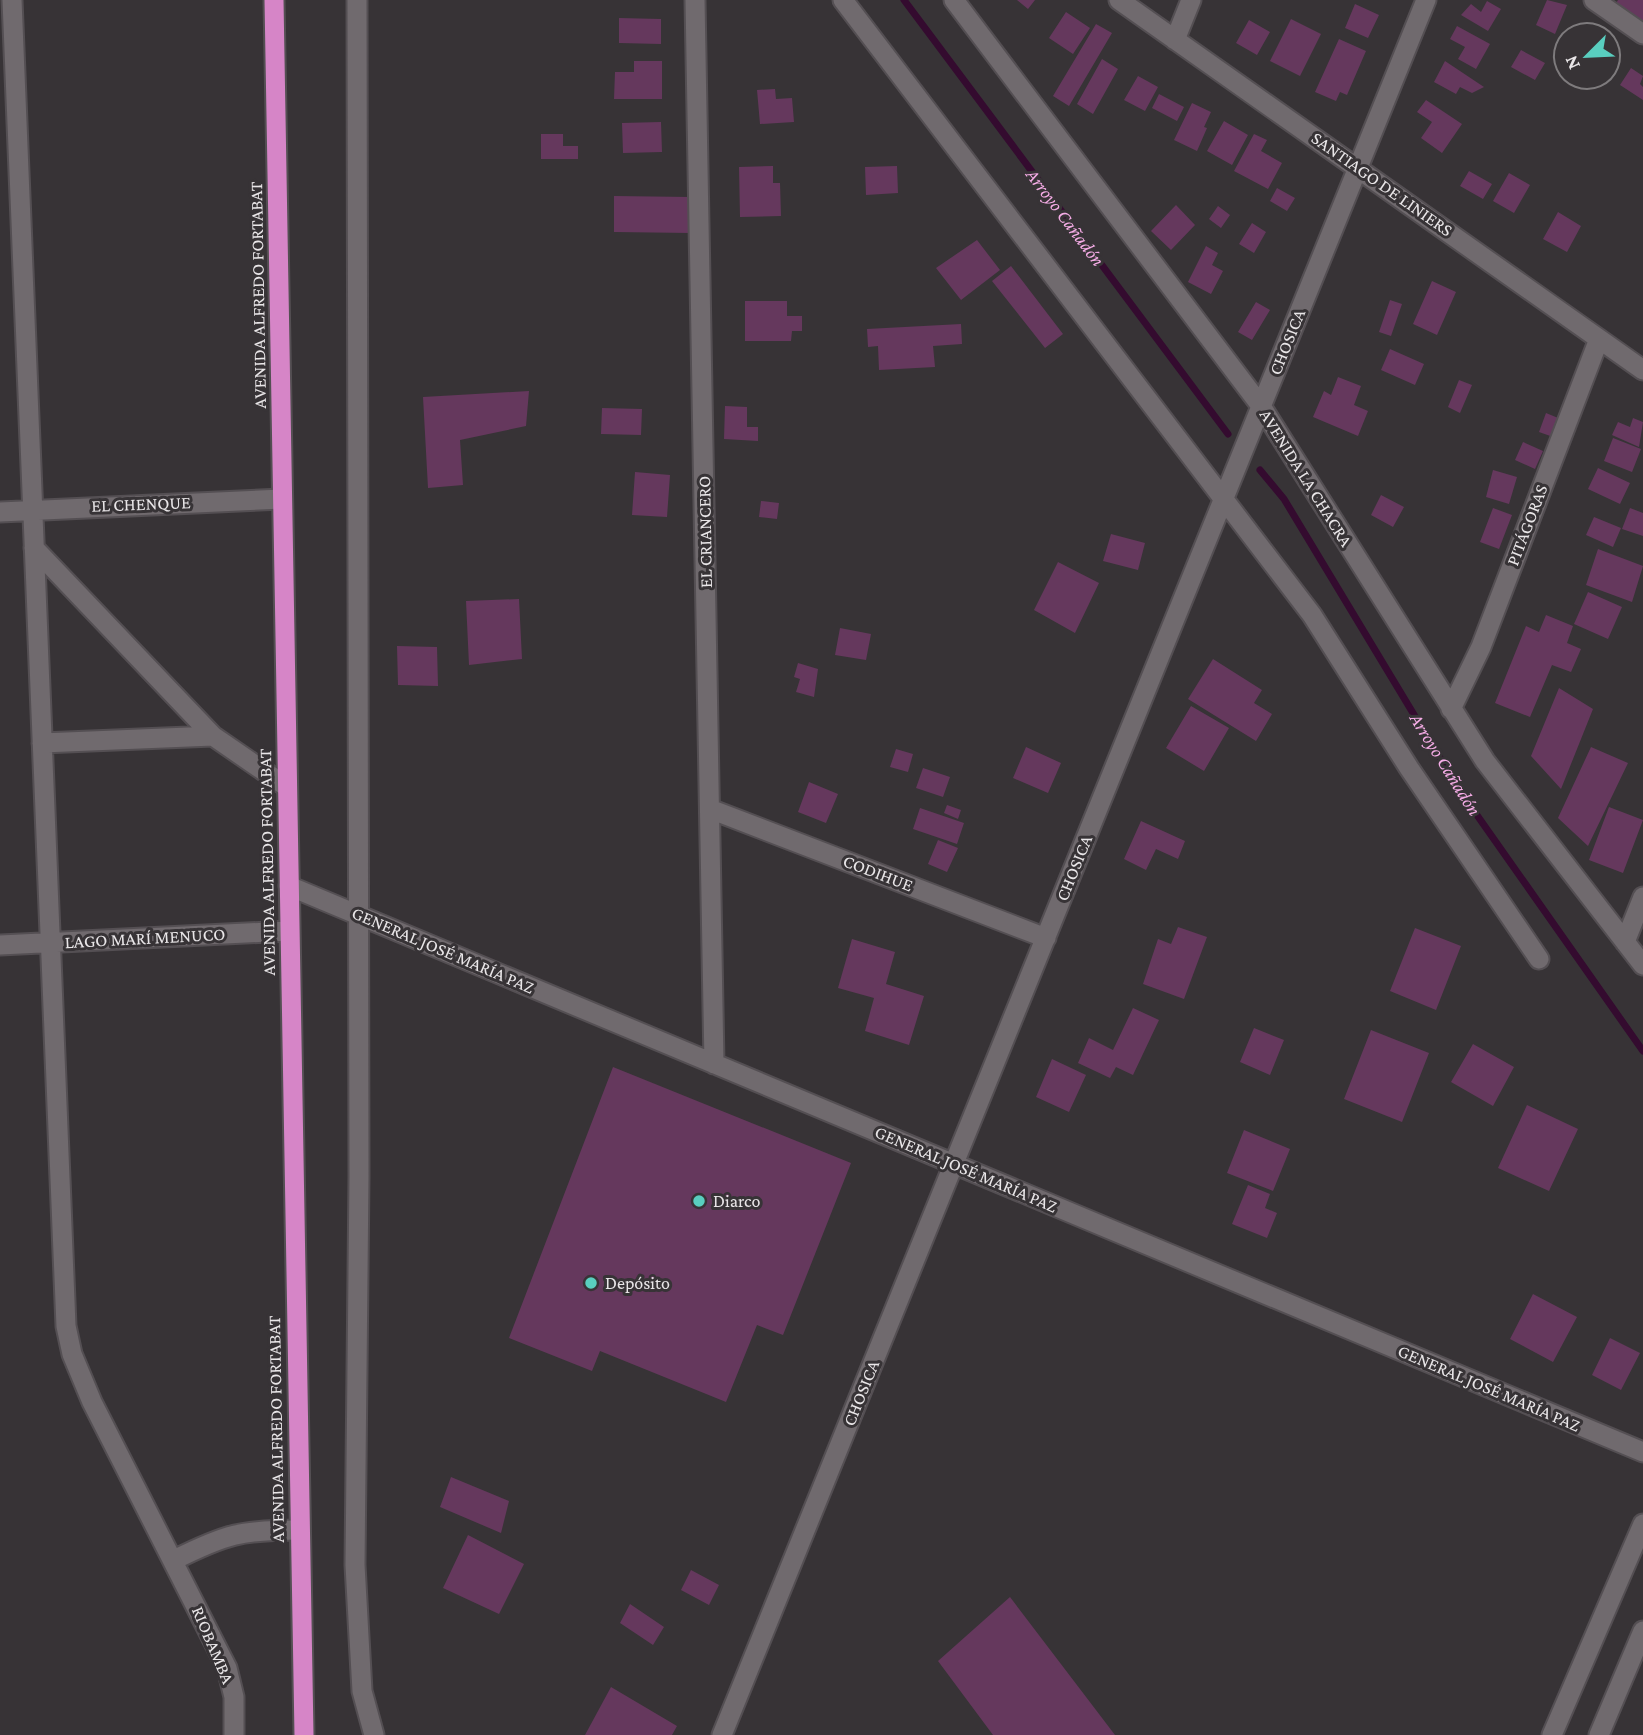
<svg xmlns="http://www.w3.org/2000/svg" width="1643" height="1735" viewBox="0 0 1643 1735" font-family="'Crimson Pro',serif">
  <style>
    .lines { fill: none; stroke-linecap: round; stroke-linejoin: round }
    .stream { stroke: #340b2f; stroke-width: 7 }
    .building { fill: #65385d }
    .minor-casing { stroke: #544f53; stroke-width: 23 }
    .tertiary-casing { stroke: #544f53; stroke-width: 23 }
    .trunk-casing { stroke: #544f53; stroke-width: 23 }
    .minor { stroke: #706a6e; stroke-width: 19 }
    .tertiary { stroke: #706a6e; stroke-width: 19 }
    .trunk { stroke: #d685c7; stroke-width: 19 }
    .poi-dot { fill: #59cebf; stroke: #373336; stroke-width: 2.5 }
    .labels { text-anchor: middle; stroke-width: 6; stroke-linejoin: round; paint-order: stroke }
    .street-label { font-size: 18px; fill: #e9e6e8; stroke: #373336 }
    .poi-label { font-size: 18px; fill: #e9e6e8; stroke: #373336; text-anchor: start }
    .water-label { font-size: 19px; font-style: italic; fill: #f5ace6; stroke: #373336 }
  </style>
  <rect width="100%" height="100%" fill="#373336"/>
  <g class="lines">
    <path class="stream" d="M904,0L1228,434
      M1260,470L1284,499L1460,791L1643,1051"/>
  </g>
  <path class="building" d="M1017,0H1035L1028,9Z
    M1547,0L1567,5L1555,34L1536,25Z
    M1618,0H1643V29L1613,8Z
    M1487,1L1501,9L1488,31L1461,15L1471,4L1481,12Z
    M1355,4L1379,15L1368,38L1345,28Z
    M1066,12L1090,28L1073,54L1049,38Z
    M619,18L661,19V44L619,43Z
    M1291,19L1321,34L1300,76L1270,61Z
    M1249,20L1270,32L1257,55L1236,43Z
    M1096,24L1112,33L1069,106L1053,96Z
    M1457,26L1490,44L1476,69L1458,59L1465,47L1450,39Z
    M1339,39L1366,51L1347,95L1340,92L1336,101L1315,92Z
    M1566,47V72L1556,65Z
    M1521,50L1545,63L1535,80L1511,67Z
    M1102,59L1118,69L1093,114L1077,104Z
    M634,61H662V99H614L615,72H634Z
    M1445,61L1484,87L1472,93L1460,87L1456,94L1434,82Z
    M1631,68L1643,76L1640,84L1643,87V100L1620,85Z
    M1138,76L1158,87L1145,111L1124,100Z
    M775,89L776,99L792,98L794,122L760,124L757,90Z
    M1159,94L1184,107L1177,121L1152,108Z
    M1426,100L1462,124L1442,153L1421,138L1432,122L1417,112Z
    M1192,103L1211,112L1204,127L1207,128L1197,151L1174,140Z
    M1224,121L1248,135L1232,165L1207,151Z
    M661,122L662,152L623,153L622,123Z
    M541,134H563V146H578V159H541Z
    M1254,134L1267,140L1261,151L1282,163L1268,189L1234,171Z
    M773,166V183H780L781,216L740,217L739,167Z
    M897,166L898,193L866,195L865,167Z
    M1469,171L1492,184L1483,199L1460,186Z
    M1509,173L1530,185L1514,213L1493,201Z
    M1277,188L1295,198L1287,211L1270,201Z
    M614,196L691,197V233L614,232Z
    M1176,205L1195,225L1171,250L1151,231Z
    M1218,206L1230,215L1221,228L1209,219Z
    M1558,212L1581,226L1567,252L1543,239Z
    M1252,223L1266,232L1254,253L1239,244Z
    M977,240L1000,270L961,300L936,268Z
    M1206,246L1218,253L1212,265L1223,271L1211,294L1188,282Z
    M1011,266L1063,334L1045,348L992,281Z
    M1432,281L1456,292L1437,335L1413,324Z
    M1390,300L1402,304L1391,336L1379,332Z
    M745,301H787V316H802V331H792L791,341H745Z
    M1256,302L1270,310L1252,340L1238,332Z
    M961,324L962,344L933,346L935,367L879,370L878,346L868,347L867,329Z
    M1390,349L1424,364L1415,385L1381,370Z
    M1338,377L1361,386L1354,405L1368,411L1358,436L1313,417L1324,391L1331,395Z
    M1459,380L1472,385L1460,413L1448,407Z
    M529,391L526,426L460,440L463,485L428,488L423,397Z
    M725,406L747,407V427H758V441L724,439Z
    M602,408L642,409L641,435L601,434Z
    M1546,413L1563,420L1556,438L1539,432Z
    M1633,418L1643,422L1639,447L1612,435L1618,422L1630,427Z
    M1613,438L1641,449L1632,472L1604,461Z
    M1523,442L1543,451L1535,469L1515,460Z
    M1598,468L1630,483L1620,504L1588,489Z
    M1493,470L1517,477L1509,504L1486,497Z
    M635,472L670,475L667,517L632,515Z
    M1381,495L1404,507L1393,527L1371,515Z
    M761,501L779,503L777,519L759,517Z
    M1493,508L1512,515L1499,549L1480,542Z
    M1630,508L1643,513V536L1622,529Z
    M1594,517L1621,528L1613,547L1586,535Z
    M1111,534L1145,543L1138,570L1103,561Z
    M1598,549L1643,566L1632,602L1586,585Z
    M1058,562L1099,583L1075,633L1034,610Z
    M1588,592L1622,607L1608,639L1574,624Z
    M519,599L522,659L469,665L466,601Z
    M1546,615L1573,626L1567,643L1581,649L1571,672L1552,665L1530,717L1495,703L1526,626L1539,632Z
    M840,628L871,634L866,660L835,655Z
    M397,646L437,647L438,686L398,685Z
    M1213,659L1262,690L1254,703L1272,714L1256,741L1188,699Z
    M798,663L818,669L814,697L796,692L800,679L794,677Z
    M1559,688L1593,709L1561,789L1531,756Z
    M1191,706L1229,728L1204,771L1166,748Z
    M1026,747L1061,763L1048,793L1013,778Z
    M1591,747L1628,763L1588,846L1558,818Z
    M896,749L913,754L908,772L890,767Z
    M923,768L950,777L943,797L916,788Z
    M809,782L838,794L826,823L798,812Z
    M947,805L961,810L958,819L944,813Z
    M1609,807L1643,820L1623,873L1589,860Z
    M920,808L964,823L957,844L913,829Z
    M1141,821L1185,841L1178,859L1156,849L1146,870L1124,859Z
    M938,840L958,848L947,872L928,864Z
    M1178,927L1207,937L1184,999L1143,984L1158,939L1171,944Z
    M1415,928L1461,946L1436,1010L1390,991Z
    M852,939L895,952L886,984L924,996L909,1045L865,1031L874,998L838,988Z
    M1133,1008L1159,1020L1133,1075L1116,1067L1110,1078L1078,1063L1089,1038L1113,1050Z
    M1254,1028L1284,1040L1270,1075L1240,1062Z
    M1371,1030L1429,1053L1402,1122L1344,1099Z
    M1473,1044L1514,1067L1493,1106L1451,1082Z
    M1052,1059L1086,1075L1069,1112L1036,1097Z
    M613,1067L851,1163L783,1335L757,1325L726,1402L600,1351L592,1371L509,1338Z
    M1527,1105L1578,1129L1549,1191L1498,1168Z
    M1244,1130L1290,1149L1273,1191L1227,1173Z
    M1248,1185L1270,1194L1265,1208L1277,1213L1267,1238L1232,1224Z
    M1533,1294L1577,1317L1553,1362L1510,1339Z
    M1610,1338L1640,1353L1621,1390L1592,1375Z
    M451,1477L509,1501L501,1533L440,1507Z
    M468,1535L524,1564L499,1614L443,1588Z
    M691,1570L719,1585L709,1605L681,1590Z
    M1010,1597L1115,1735H993L938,1661Z
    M630,1604L664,1627L653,1645L620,1623Z
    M611,1687L677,1726L672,1735H585Z"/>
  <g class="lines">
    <defs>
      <path id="minor" d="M12,0L66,1326L72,1354L92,1402L227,1668L234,1697V1735
        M357,0L359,1176L355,1565L362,1691L374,1735
        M695,0L714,1064
        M843,0L1312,615L1409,768L1539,959
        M954,0L1261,406L1485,761L1643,965
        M1119,0L1643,370
        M1594,0L1643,34
        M1175,40L1191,0
        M0,512L282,499
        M34,548L213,736L287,787
        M1451,709L1481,647L1599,339
        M42,743L213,736
        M710,809L1046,938
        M289,886L1643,1452
        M1625,942L1643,897
        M0,945L289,931
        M174,1560C226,1534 241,1530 299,1530
        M722,1735L1426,0"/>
      <path id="tertiary" d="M1552,1735L1643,1524
        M1599,1735L1643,1631"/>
      <path id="trunk" d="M274,0L304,1735"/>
    </defs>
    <use href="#minor" class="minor-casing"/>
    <use href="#tertiary" class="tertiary-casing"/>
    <use href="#trunk" class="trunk-casing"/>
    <use href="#minor" class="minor"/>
    <use href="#tertiary" class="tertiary"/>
    <use href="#trunk" class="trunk"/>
  </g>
  <g class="poi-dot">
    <circle cx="699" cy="1201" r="7"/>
    <circle cx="591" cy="1283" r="7"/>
  </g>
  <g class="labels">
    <g class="street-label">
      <text transform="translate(1382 184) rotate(35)" y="6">SANTIAGO DE LINIERS</text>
      <text transform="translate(258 295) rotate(-91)" y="6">AVENIDA ALFREDO FORTABAT</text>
      <text transform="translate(1287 342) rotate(-68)" y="6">CHOSICA</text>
      <text transform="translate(1306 478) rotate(58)" y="6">AVENIDA LA CHACRA</text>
      <text transform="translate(141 504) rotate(-2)" y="6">EL CHENQUE</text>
      <text transform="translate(1527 525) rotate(-69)" y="6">PITÁGORAS</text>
      <text transform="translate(705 532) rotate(-91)" y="6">EL CRIANCERO</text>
      <text transform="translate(267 862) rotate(-91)" y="6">AVENIDA ALFREDO FORTABAT</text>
      <text transform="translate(1074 868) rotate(-68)" y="6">CHOSICA</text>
      <text transform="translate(878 873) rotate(21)" y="6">CODIHUE</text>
      <text transform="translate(145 938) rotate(-3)" y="6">LAGO MARÍ MENUCO</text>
      <text transform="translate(443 950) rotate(23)" y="6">GENERAL JOSÉ MARÍA PAZ</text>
      <text transform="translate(966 1169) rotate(23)" y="6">GENERAL JOSÉ MARÍA PAZ</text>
      <text transform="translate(1489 1388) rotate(23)" y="6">GENERAL JOSÉ MARÍA PAZ</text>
      <text transform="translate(861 1393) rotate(-68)" y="6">CHOSICA</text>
      <text transform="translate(276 1429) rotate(-91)" y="6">AVENIDA ALFREDO FORTABAT</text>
      <text transform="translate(213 1645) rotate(67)" y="6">RIOBAMBA</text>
    </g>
    <g class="poi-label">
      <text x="713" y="1207">Diarco</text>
      <text x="605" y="1289">Depósito</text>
    </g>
    <g class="water-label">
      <text transform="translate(1066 217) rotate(53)" y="7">Arroyo Cañadón</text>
      <text transform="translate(1446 764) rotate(58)" y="7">Arroyo Cañadón</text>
    </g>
  </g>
  <g transform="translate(1587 56) rotate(246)"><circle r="33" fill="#373336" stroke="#7e7b7d" stroke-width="2"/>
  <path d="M0-5L12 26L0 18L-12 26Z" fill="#59cebf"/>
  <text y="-10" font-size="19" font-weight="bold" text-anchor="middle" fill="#e9e6e8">N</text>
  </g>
</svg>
